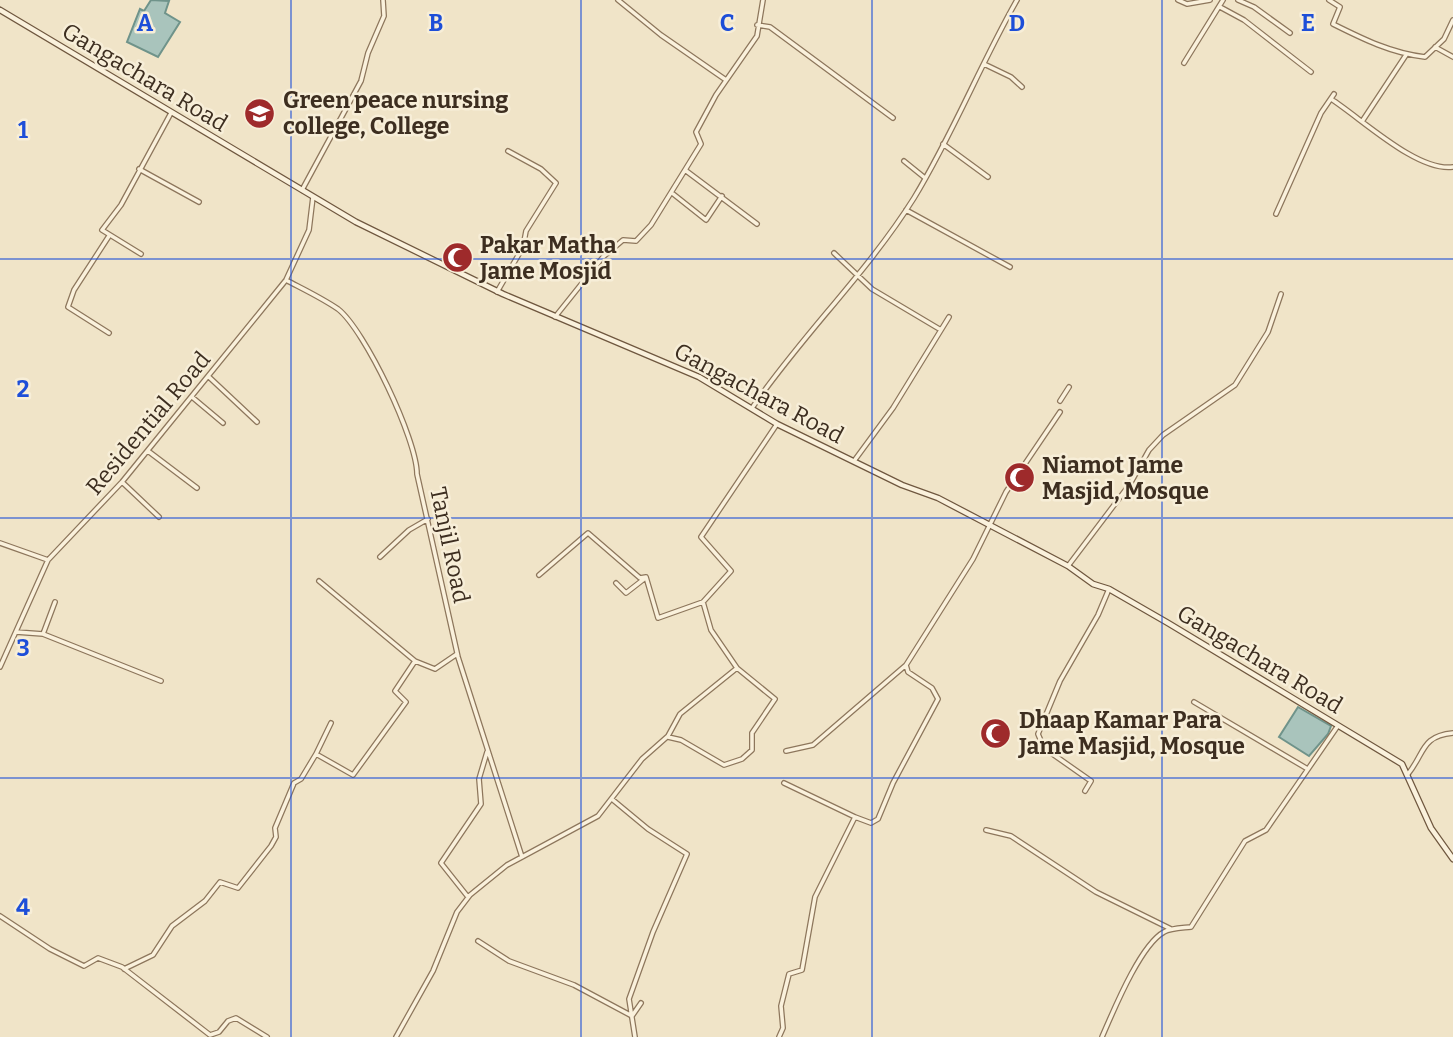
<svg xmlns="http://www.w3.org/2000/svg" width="1453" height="1037" viewBox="0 0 1453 1037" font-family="Bitter,serif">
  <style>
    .water { fill: #a9c4bc; stroke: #6f938a; stroke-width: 2 }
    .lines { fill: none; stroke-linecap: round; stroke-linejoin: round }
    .street-casing { stroke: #8d765c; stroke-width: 6 }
    .secondary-casing { stroke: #6f573f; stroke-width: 7 }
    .street { stroke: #faf1dc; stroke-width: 3.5 }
    .secondary { stroke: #faf1dc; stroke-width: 4.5 }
    .grid { fill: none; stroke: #1d4ed8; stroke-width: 2; stroke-opacity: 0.55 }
    .labels { text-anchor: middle; stroke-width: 5; stroke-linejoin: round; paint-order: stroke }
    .street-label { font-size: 23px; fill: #3d2e20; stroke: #f7eed8 }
    .poi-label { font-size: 23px; font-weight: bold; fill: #3d2e20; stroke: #f7eed8; text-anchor: start }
    .grid-label { font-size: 23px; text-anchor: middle; font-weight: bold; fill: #1d4ed8; stroke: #f7eed8; stroke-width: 5; stroke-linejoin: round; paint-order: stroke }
  </style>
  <rect width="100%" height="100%" fill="#f0e4c8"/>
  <path class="water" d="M151,0L169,1L165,13L180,22L158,57L127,42L140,9L144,11Z
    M1298,707L1331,726L1328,734L1309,756L1279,737Z"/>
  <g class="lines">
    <defs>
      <path id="street" d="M618,0L661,35L726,80
        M1178,0L1187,4L1210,0
        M1238,0L1254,7L1290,33
        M1329,0L1340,7L1333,24C1363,39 1391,53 1425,57L1444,39L1453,20
        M1220,7L1244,20L1311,72
        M757,25L770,27L893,118
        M1435,47L1453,57
        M1184,63L1223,0
        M984,64L1011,77L1022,87
        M1331,99C1361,118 1417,172 1453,167
        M1363,120L1406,55
        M943,144L988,177
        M904,161L925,178
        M139,169L199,202
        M685,170L757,224
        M302,190L361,81L368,53L384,16L383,0
        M672,193L706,220L722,196
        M906,210L1010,267
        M1276,214L1321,113L1334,94
        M834,253L872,289L941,330
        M141,254L102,230L121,205L171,113
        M286,280C303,289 322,298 338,309C365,330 417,440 417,474L458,657L522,857
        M497,292L523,247L526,231L556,183L541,169L508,151
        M555,317L603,257L623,240L636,241L651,225L701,144L696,132L716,95L757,36L763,0
        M109,333L68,307L74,290L109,236
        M209,377L257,422
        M192,397L223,423
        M1060,401L1069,387
        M752,408C802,335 867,273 914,198C953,134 980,65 1017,0
        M148,451L197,488
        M854,461L893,408L949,317
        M122,482L159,517
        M0,543L48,560
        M380,557L409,530L428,519
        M1068,566L1130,484L1149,450L1163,435L1235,385L1268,332L1281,294
        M539,575L588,533L640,578L646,577L658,618L703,602
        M319,581L415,661L435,669L457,654
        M616,583L626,593L644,579
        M16,632L43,634L161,681
        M43,634L55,602
        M0,667L48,560L122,482L286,280L309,230L313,197
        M1194,702L1306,768
        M331,723L316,754L353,775L406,702L395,691L415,661
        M668,737L681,740L724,765L742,759L752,750V733L775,699L737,668
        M786,751L813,745L906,665
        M1408,774C1425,753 1421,736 1453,733
        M784,783L855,817
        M1085,791L1091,781L1044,748L1038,734L1060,681L1098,615L1109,589
        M613,800L648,829L687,854L653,932L629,999L635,1037
        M986,830L1011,836L1096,892L1171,929
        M468,897L441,863L481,804L479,779L487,752
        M0,916L50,949L84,966L98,958L122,967L210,1035L219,1032L228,1021L236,1018L267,1037
        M478,941L509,961L574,985L632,1016L641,1003
        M124,969L153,955L172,926L205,901L220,882L238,888L271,846L276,837L275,828L294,783L301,779L316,754
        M396,1037L433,971L457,912L470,895L507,865L598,816L642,759L668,736L680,714L737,668L711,630L703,602L731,571L701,537L777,424
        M779,1037L783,1028L781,1006L789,974L802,970L815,897L855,817L871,823L878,819L893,783L938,699L932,688L908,672L906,665L973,559L1006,492L1060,412
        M1102,1037C1113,1012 1140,945 1164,932C1171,928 1183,928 1191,927L1245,841L1266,830L1337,727"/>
      <path id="secondary" d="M0,10L356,222L503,294L699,377L777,424L902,485L938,498L1068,566L1093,584L1109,589L1168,623L1402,764L1431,828L1453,859"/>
    </defs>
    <use href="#street" class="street-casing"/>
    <use href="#secondary" class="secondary-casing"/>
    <use href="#street" class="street"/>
    <use href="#secondary" class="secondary"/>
  </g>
  <path class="grid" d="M291,0V1037M581,0V1037M872,0V1037M1162,0V1037M0,259H1453M0,518H1453M0,778H1453"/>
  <defs>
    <symbol id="university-disc" viewBox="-11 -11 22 22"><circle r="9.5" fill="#9e2a2b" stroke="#f7eed8"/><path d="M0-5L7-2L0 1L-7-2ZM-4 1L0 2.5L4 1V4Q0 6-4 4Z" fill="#fff"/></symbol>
    <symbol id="mosque-disc" viewBox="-11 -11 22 22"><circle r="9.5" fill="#9e2a2b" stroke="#f7eed8"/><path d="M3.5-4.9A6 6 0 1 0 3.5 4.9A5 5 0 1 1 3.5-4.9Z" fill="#fff"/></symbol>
  </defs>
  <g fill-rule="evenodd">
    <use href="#university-disc" x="242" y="96" width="35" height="35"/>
    <use href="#mosque-disc" x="440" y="240" width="35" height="35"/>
    <use href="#mosque-disc" x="1002" y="460" width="35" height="35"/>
    <use href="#mosque-disc" x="978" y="716" width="35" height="35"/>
  </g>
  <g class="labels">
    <g class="street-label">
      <text transform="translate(145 77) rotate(31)" y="8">Gangachara Road</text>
      <text transform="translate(759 393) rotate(28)" y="8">Gangachara Road</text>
      <text transform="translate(148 423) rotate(-50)" y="8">Residential Road</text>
      <text transform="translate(450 545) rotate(78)" y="8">Tanjil Road</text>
      <text transform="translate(1260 659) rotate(31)" y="8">Gangachara Road</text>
    </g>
    <g class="poi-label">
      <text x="283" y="108">Green peace nursing<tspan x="283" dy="26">college, College</tspan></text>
      <text x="480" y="253">Pakar Matha<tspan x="480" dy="26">Jame Mosjid</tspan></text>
      <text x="1042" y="473">Niamot Jame<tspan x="1042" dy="26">Masjid, Mosque</tspan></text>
      <text x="1019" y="728">Dhaap Kamar Para<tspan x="1019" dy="26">Jame Masjid, Mosque</tspan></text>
    </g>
  </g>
  <g class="grid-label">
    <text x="145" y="31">A</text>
    <text x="436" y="31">B</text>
    <text x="727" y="31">C</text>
    <text x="1017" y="31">D</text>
    <text x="1308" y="31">E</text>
    <text x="23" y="138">1</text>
    <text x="23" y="397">2</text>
    <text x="23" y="656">3</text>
    <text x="23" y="915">4</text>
  </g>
</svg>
